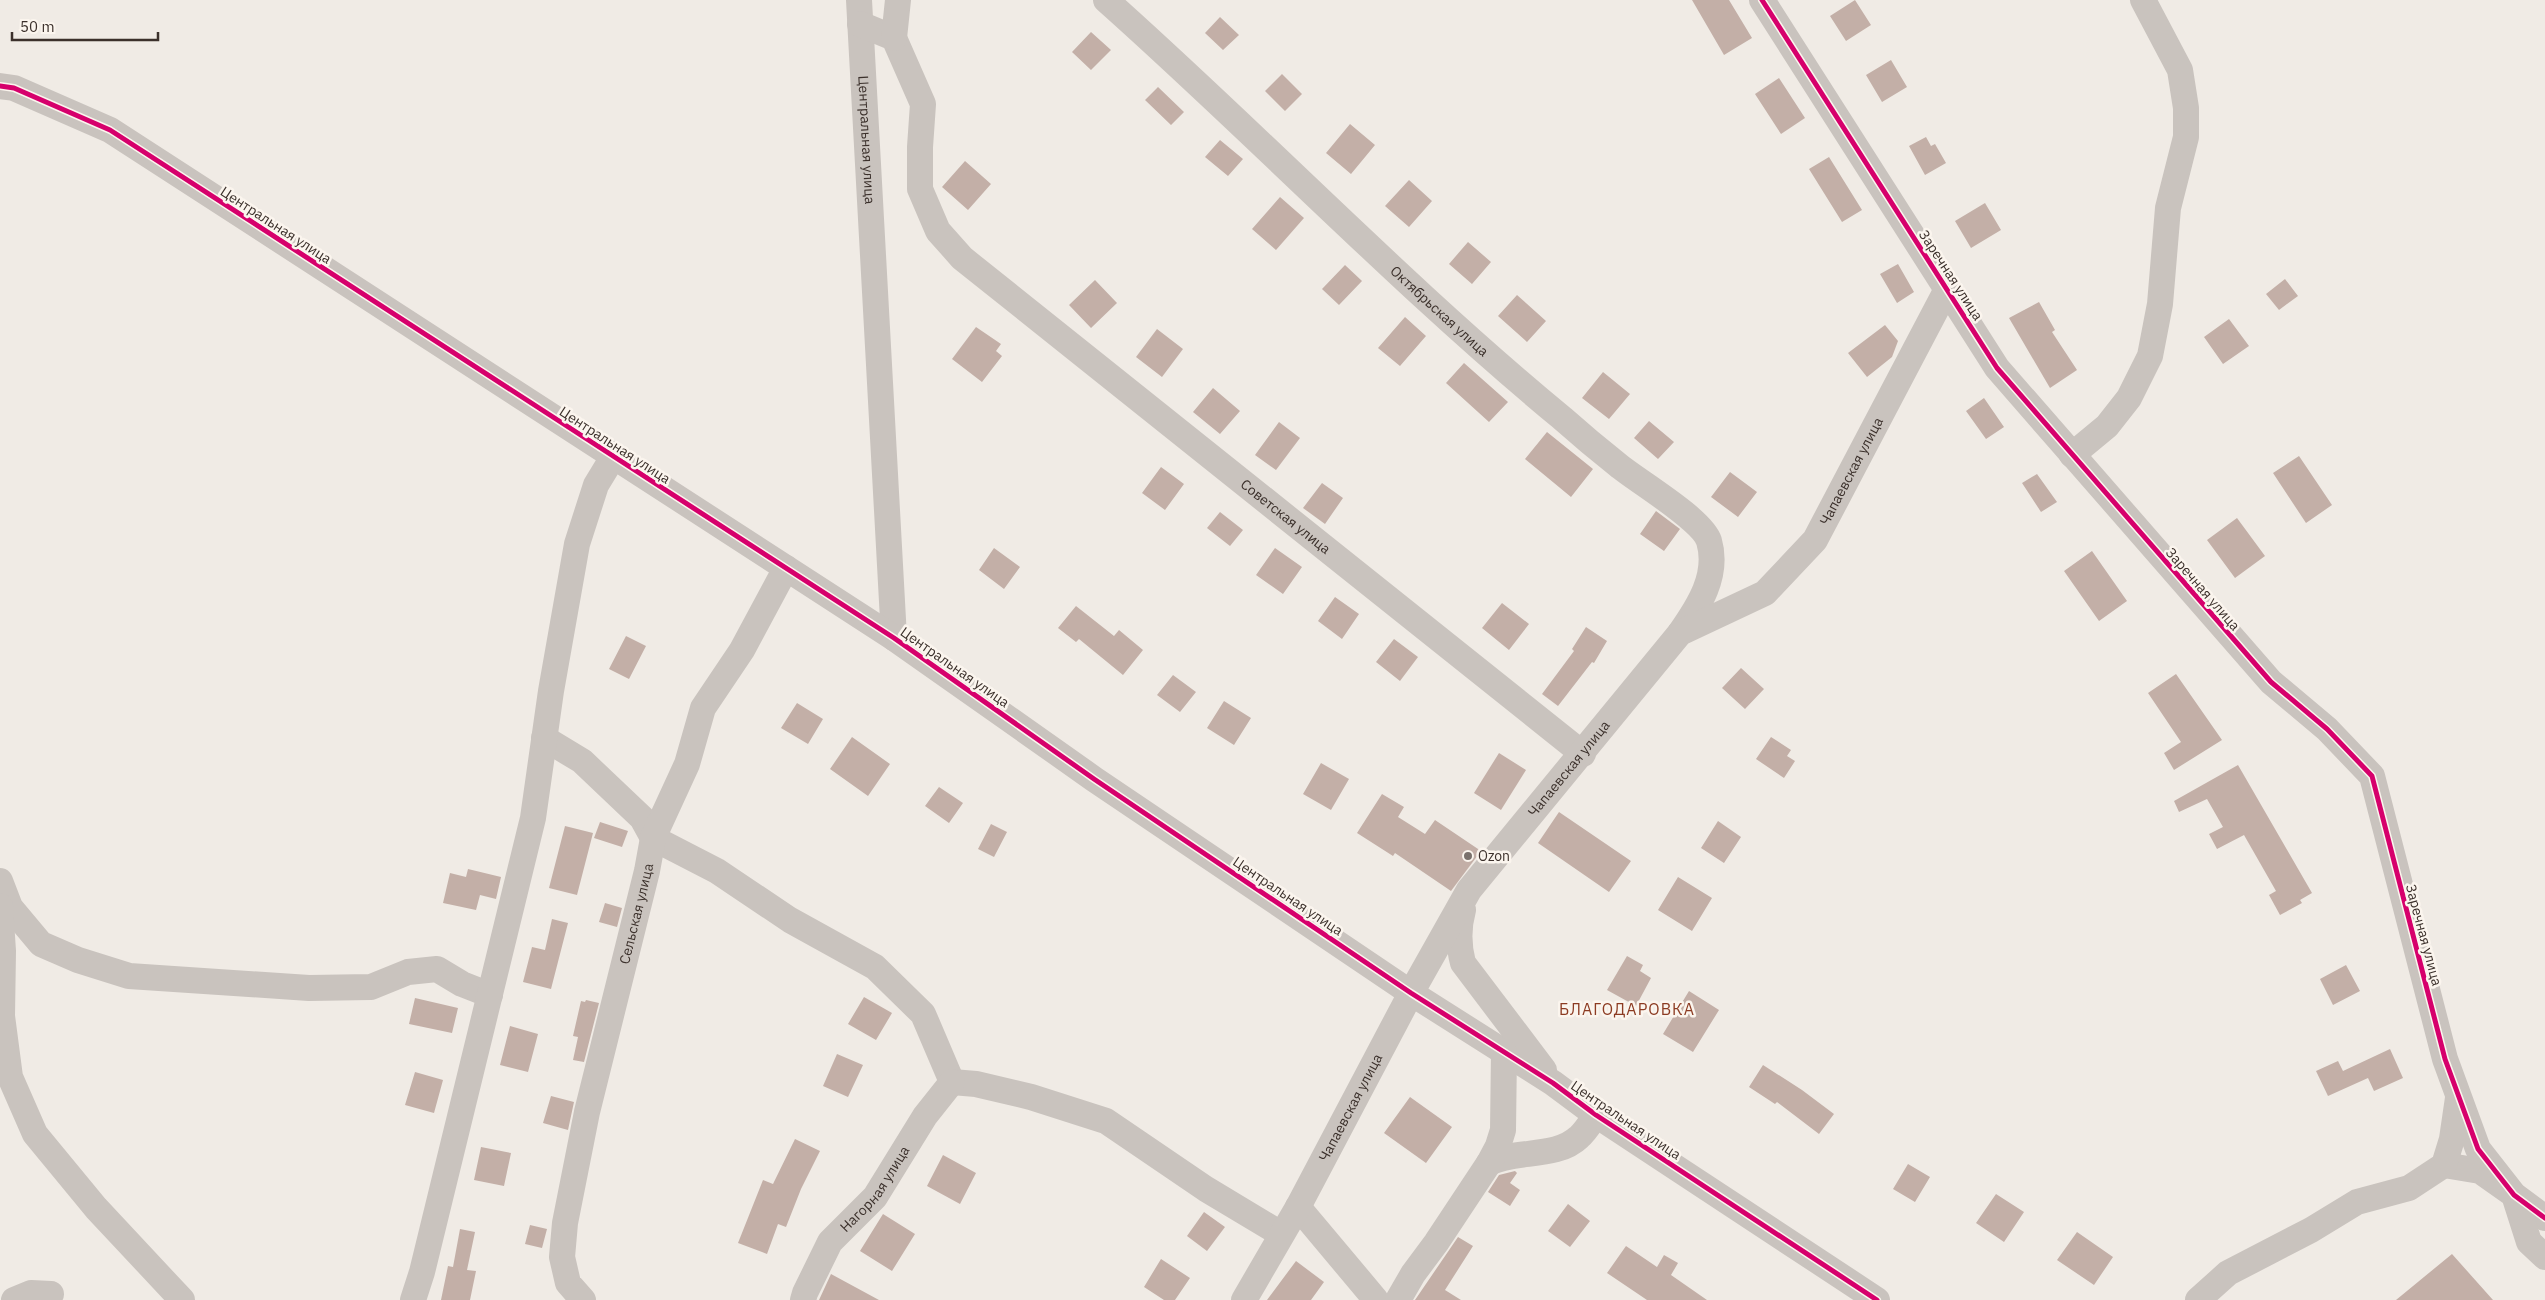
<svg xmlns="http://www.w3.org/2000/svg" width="2545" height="1300" viewBox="0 0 2545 1300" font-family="'IBM Plex Sans',sans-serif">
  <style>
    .building { fill: #c3afa7 }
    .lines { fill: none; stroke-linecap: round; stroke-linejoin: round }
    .minor { stroke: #c9c3be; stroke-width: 26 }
    .cycleway-casing { stroke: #fbf5ee; stroke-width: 8 }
    .cycleway { stroke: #d6006c; stroke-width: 5 }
    .poi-dot { fill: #7a716c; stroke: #fbf5ee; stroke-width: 2 }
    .labels { text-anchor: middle; stroke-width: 5; stroke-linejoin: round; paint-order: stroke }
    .street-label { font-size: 14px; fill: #3b302b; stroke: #fbf5ee }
    .poi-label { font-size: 14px; fill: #3b302b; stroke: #fbf5ee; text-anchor: start }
    .quarter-label { font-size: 16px; letter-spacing: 1px; fill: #8c3b22; stroke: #fbf5ee }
  </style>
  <rect width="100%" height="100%" fill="#f0ebe5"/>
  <path class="building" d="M1692,0H1729L1752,38L1724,55Z
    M1855,0L1871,25L1846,41L1830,16Z
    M1220,17L1239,35L1223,50L1205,33Z
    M1091,32L1111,50L1091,70L1072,52Z
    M1891,60L1907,87L1882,102L1866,75Z
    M1282,74L1302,94L1285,111L1265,91Z
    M1779,78L1805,118L1781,134L1755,94Z
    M1158,87L1184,112L1171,125L1145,100Z
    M1350,124L1375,145L1351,174L1326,153Z
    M1926,137L1931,146L1935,144L1946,163L1925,175L1909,146Z
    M1220,140L1243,159L1228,176L1205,157Z
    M1829,157L1862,210L1842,222L1809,169Z
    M965,161L991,184L968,210L942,187Z
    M1409,180L1432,201L1409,227L1385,206Z
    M1280,197L1304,218L1276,250L1252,229Z
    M1985,203L2001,230L1971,248L1955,221Z
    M1468,242L1491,262L1472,284L1449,264Z
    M1898,264L1914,292L1897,303L1880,274Z
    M1345,265L1362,281L1339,305L1322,289Z
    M2285,279L2298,296L2279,310L2266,294Z
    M1095,280L1117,303L1091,328L1069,305Z
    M1517,295L1546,321L1527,342L1498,316Z
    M2039,302L2055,330L2052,332L2077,370L2050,388L2009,318Z
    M1405,317L1426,336L1400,366L1378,348Z
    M2229,319L2249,346L2223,364L2204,337Z
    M1885,325L1898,341L1892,357L1867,377L1848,353Z
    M976,327L1001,344L996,351L1002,356L982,382L952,359Z
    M1157,329L1183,349L1162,377L1136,357Z
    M1464,363L1508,402L1489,422L1446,383Z
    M1603,372L1630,394L1609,419L1582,398Z
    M1213,388L1240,411L1220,434L1193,412Z
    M1984,398L2004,427L1986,439L1966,411Z
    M1649,421L1674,442L1658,459L1634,438Z
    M1279,422L1300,438L1276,470L1255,455Z
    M1547,432L1593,469L1571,497L1525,459Z
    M2299,456L2332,505L2306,523L2273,473Z
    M1161,467L1184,484L1165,510L1142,493Z
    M1730,472L1757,492L1738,517L1711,497Z
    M2037,474L2057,502L2041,512L2022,483Z
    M1322,483L1343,498L1325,524L1303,508Z
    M1656,511L1680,529L1664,551L1640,534Z
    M1220,512L1243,530L1230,546L1207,528Z
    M2237,518L2265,556L2235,578L2207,540Z
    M994,548L1020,567L1004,589L979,570Z
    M1275,548L1302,567L1283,594L1256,575Z
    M2092,551L2127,601L2099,621L2064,571Z
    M1335,597L1359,614L1342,639L1318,621Z
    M1502,603L1529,624L1509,650L1482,628Z
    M1076,606L1114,636L1119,630L1143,650L1123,675L1079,639L1076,642L1058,628Z
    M1586,627L1607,641L1594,663L1592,662L1558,706L1542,694L1574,651L1572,649Z
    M626,636L646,646L629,679L609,669Z
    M1394,639L1418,657L1400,681L1376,662Z
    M1741,668L1764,689L1745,709L1722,688Z
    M2176,674L2222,740L2174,770L2164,753L2181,742L2148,693Z
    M1173,675L1196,692L1180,712L1157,695Z
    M1224,701L1251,718L1234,745L1207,728Z
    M797,703L823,719L808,744L781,728Z
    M852,737L890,764L868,796L830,769Z
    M1771,737L1791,750L1787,756L1795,761L1784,778L1756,759Z
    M1499,753L1526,770L1501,810L1474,793Z
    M1321,763L1349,779L1331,810L1303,794Z
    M2238,765L2312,893L2300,900L2302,903L2280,915L2269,895L2276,891L2244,835L2217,849L2209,834L2223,827L2207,799L2179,812L2174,801Z
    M939,787L963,803L949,823L925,806Z
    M1382,794L1404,807L1398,817L1425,834L1435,820L1481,851L1451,891L1395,853L1393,856L1357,833Z
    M1559,812L1631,861L1609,892L1538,843Z
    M1718,821L1741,837L1724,863L1701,848Z
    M600,822L628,831L622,847L594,838Z
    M991,824L1007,832L994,857L978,849Z
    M565,826L593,833L577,895L549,888Z
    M468,869L501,877L496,899L480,895L476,910L443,903L450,873L466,877Z
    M1678,877L1712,898L1692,931L1658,910Z
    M605,903L622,908L617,927L599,922Z
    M552,919L568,923L551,989L523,982L532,947L545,950Z
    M1627,956L1643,965L1640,971L1651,978L1636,1006L1607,990Z
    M2346,965L2360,991L2333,1005L2320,979Z
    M1689,991L1719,1010L1693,1052L1663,1034Z
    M864,997L892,1013L876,1040L848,1024Z
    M415,998L458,1008L452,1033L409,1024Z
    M586,1000L599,1003L584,1062L573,1060L578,1037L573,1036L581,1001L585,1002Z
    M510,1026L538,1034L528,1072L500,1065Z
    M2390,1049L2403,1078L2374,1091L2368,1078L2328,1096L2316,1071L2338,1061L2343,1071Z
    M837,1054L863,1065L848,1097L823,1086Z
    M1763,1065L1802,1090L1834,1114L1819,1134L1777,1102L1775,1104L1749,1087Z
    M415,1072L443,1080L434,1113L405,1105Z
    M551,1096L574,1102L568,1130L543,1123Z
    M1410,1097L1452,1127L1426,1163L1384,1133Z
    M795,1139L820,1151L801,1189L786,1227L778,1224L767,1254L738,1243L763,1180L773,1184Z
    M481,1147L511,1153L504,1186L474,1180Z
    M943,1155L976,1173L960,1204L927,1186Z
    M1908,1164L1930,1177L1915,1202L1893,1189Z
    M1515,1171L1517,1173L1510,1183L1520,1190L1510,1206L1488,1192L1499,1175Z
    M1996,1194L2024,1212L2004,1242L1976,1223Z
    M1568,1204L1590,1221L1570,1247L1548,1231Z
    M1204,1212L1225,1227L1207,1251L1187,1236Z
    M883,1214L915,1234L892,1271L860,1251Z
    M530,1225L547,1229L542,1248L525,1244Z
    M460,1229L475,1232L467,1270L476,1271L470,1300H441L448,1266L453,1267Z
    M2077,1232L2113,1257L2094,1285L2057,1260Z
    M1458,1237L1473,1246L1445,1290L1461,1300H1415Z
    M1626,1246L1657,1267L1664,1255L1678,1263L1671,1275L1707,1300H1647L1607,1273Z
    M2452,1254L2493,1300H2396Z
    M1161,1259L1190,1278L1175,1300H1164L1144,1287Z
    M1296,1261L1324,1282L1311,1300H1267Z
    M831,1274L879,1300H819Z"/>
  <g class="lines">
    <g class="minor">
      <path id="s1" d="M859,0L894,638"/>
      <path id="s2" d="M1106,0C1260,137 1403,287 1562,418C1580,434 1599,450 1618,465C1637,481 1702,519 1709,541C1719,575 1699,606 1680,633"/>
      <path d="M1762,0L1997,368L2271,682L2327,729L2372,776L2445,1059L2478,1149L2514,1195L2545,1218"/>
      <path id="s3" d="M860,24L894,38L923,104L920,147V189L938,231L962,258L1583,754"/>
      <path d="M894,38L898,0"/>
      <path d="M0,86L14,88L110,130L894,638L1094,779L1411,993L1553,1083L1596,1115L1877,1300"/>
      <path d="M2072,455L2107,426L2129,398L2150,356L2160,304L2168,208L2186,137V108L2180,70L2143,0"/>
      <path d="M544,738L582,761L642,818L653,838L717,871L790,920L875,967L923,1014L952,1082"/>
      <path d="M0,881L10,907L41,944L78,960L129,976L309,988L371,987L408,972L437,969L462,984L490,995"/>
      <path d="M0,906L3,951L2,1016L10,1077L35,1134L96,1208L182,1300"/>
      <path d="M1463,910C1458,928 1458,944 1463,963L1544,1070"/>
      <path d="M952,1082L976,1084L1031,1097L1106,1121L1206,1189L1281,1234"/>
      <path d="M1489,1163C1516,1149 1556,1159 1579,1137C1586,1131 1591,1122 1596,1115"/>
      <path d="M2444,1165L2480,1171L2514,1195L2529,1242L2545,1257"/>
      <path d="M1298,1207L1376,1300"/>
      <path d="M14,1300L31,1293L51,1294"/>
      <path d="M413,1300L422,1272L533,818L551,691L577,544L596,485L613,457"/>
      <path id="s4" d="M583,1300L568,1283L562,1257L565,1223L587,1112L647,871L653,838L687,764L703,708L742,650L786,568"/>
      <path id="s5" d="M803,1300L805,1293L830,1242L875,1197L925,1116L952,1082"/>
      <path id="s6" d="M1244,1300L1298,1207L1411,993L1469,890L1680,633L1765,593L1815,540L1947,289"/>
      <path d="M1398,1300L1413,1274L1436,1243L1489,1163L1498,1146L1503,1130L1504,1052"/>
      <path d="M2198,1300L2228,1273L2311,1230L2357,1202L2409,1188L2444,1165L2452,1139L2458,1098"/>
    </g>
    <defs>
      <path id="cycleway" d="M1762,0L1997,368L2271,682L2327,729L2372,776L2445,1059L2478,1149L2514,1195L2545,1218
        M0,86L14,88L110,130L894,638L1094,779L1411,993L1553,1083L1596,1115L1877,1300"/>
    </defs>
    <use href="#cycleway" class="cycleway-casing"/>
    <use href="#cycleway" class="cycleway"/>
  </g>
  <circle class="poi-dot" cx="1468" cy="856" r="5"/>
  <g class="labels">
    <g class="street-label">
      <text dy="5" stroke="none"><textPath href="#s1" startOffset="140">Центральная улица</textPath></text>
      <text transform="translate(276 225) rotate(33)" y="5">Центральная улица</text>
      <text transform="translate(1951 275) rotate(57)" y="5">Заречная улица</text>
      <text dy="5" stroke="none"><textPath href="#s2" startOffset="456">Октябрьская улица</textPath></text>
      <text transform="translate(615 445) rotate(33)" y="5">Центральная улица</text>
      <text dy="5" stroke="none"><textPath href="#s6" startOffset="1045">Чапаевская улица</textPath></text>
      <text dy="5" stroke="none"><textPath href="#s3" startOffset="690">Советская улица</textPath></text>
      <text transform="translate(2203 589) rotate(49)" y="5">Заречная улица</text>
      <text transform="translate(955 667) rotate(35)" y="5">Центральная улица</text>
      <text dy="5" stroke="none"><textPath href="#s6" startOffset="625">Чапаевская улица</textPath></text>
      <text transform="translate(1288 896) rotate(34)" y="5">Центральная улица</text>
      <text dy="5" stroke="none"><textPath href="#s4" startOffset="401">Сельская улица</textPath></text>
      <text transform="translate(2424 935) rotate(75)" y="5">Заречная улица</text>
      <text dy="5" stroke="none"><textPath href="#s6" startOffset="220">Чапаевская улица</textPath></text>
      <text transform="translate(1626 1120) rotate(34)" y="5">Центральная улица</text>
      <text dy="5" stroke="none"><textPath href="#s5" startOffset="134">Нагорная улица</textPath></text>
    </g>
    <g class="poi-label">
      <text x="1478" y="861">Ozon</text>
    </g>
    <g class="quarter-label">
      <text x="1627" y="1015">БЛАГОДАРОВКА</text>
    </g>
  </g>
  <path d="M12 32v8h146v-8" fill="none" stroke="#3b302b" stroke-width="2.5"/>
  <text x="20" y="32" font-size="15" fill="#3b302b" stroke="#fbf5ee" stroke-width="4" paint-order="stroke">50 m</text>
</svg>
